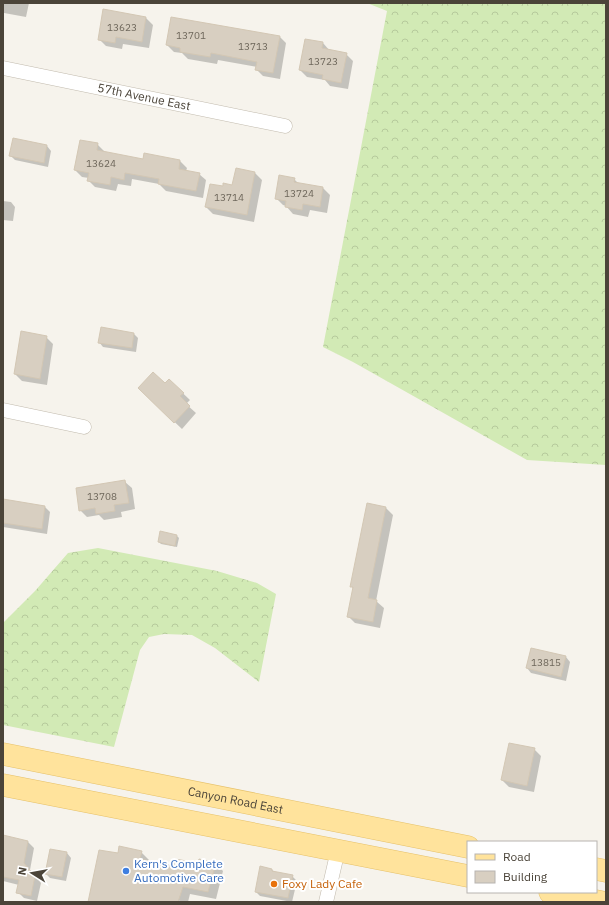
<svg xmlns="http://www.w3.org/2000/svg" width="609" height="905" viewBox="0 0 609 905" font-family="'IBM Plex Sans',sans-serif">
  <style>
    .forest { fill: url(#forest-crowns) }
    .shadow { fill: #0003 }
    .building { fill: #d8cfc1; stroke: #d3c7b4 }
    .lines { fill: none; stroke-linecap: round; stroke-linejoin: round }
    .minor-casing { stroke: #c2bbae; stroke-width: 15 }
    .primary-casing { stroke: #e6c16a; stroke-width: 23 }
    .minor { stroke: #fff; stroke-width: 14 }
    .primary { stroke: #ffe39c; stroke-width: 22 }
    .shop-dot { fill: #3f7fe0; stroke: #fff; stroke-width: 1.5 }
    .food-dot { fill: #e8710a; stroke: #fff; stroke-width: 1.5 }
    .labels { text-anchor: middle; stroke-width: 4; stroke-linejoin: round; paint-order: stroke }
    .number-label { font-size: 10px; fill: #6e675b }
    .street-label { font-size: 12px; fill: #4b4439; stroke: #fff }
    .shop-label { font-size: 12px; fill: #366cbe; stroke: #fff; text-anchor: start }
    .food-label { font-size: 12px; fill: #c56008; stroke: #fff; text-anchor: start }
  </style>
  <defs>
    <pattern id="forest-crowns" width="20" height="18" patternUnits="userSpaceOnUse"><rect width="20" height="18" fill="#d2eab5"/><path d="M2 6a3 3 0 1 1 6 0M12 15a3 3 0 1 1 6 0" fill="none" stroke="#b6ca9c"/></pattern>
  </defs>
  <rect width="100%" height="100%" fill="#f6f3ec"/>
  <path class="forest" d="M367,3H606V465L527,460L353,362L323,347L387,11Z
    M98,548L217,571L257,583L276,594L259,682L215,648L192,635L164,634L149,637L140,650L114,747L3,725V623L35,591L68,553Z"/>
  <path class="shadow" d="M3,3H29L26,17L4,13L3,16Z
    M146,18L153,25L149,48L123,44L122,49L106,46L99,39Z
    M279,36L286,43L280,79L263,76L256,69L257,67L218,60L217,64L188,59L182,53L174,52L167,45Z
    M323,43L330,51L346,54L353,61L348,89L330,86L325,80L307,77L300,70Z
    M14,139L47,146L51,151L48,167L15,160L10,155Z
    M97,144L104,151V153L143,161H180L187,168L186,171L199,174L206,180L203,198L166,191L159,184L132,179L131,186L118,184L116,191L95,187L88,180L89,178L82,177L75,170Z
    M255,173L262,180L254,222L213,214L206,207L223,187L233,186Z
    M294,179L299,184L323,188L330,195L327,213L310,210L308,217L293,214L286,206L283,205L276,198Z
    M3,201L11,202L15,207L13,221L3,220Z
    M134,334L138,338L136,352L103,347L99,342Z
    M46,337L53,344L47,385L22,381L15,374Z
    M169,380L190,400L186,404L196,413L182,429L146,395L165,385Z
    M125,482L132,488L135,509L121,512L122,517L104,520L99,515L87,517L80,510Z
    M3,504L45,507L50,512L47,534L3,527Z
    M368,504L386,508L393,515L376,601L384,608L380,628L355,623L348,616L354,589L351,586Z
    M177,536L179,538L177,547L161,544L159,542Z
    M566,657L570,662L566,681L531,673L527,668Z
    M534,749L541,756L534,792L509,787L502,780Z
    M3,836L28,842L34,848L30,870L41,883L37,901L24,898L18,892L19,885L3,881Z
    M141,852L149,860V862L174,867L215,863L223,871L216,899L190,894L188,902H186L102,887L118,855Z
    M67,853L71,858L66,881L50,878L46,874Z
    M272,870L275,872L292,876L297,881L292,902L260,896L256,892Z"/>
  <path class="building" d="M103,9L146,17L142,42L116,37L115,43L98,40Z
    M171,17L280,36L273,73L255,70L257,62L211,53L210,57L180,52V48L166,45Z
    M305,39L323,42L322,48L347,53L341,83L322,79L323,75L299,70Z
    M13,138L47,145L44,163L9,156Z
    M80,140L98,143L97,150L143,159L144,153L180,160L179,169L200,173L196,191L158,184L159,179L125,173L124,180L111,177L110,185L87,181L89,173L74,170Z
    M236,168L255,172L247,215L205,207L210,184L223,186V183L232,185Z
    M279,175L295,178L294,182L323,187L320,207L303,204L302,210L285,207L286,201L275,199Z
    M101,327L134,333L132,348L98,343Z
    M21,331L47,336L40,379L14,374Z
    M153,372L165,383L169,379L184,393L180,396L190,406L174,423L138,388Z
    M125,480L129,503L114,505L115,511L96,514L95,508L79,511L76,488Z
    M3,499L45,506L42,529L3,523Z
    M367,503L386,507L368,598L377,600L373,622L347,617L353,587H350Z
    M160,531L177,535L175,546L158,542Z
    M531,648L566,656L561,677L526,668Z
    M509,743L535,748L527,786L501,780Z
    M3,835L28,841L24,863L35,876L31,896L16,893L19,880L3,877Z
    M119,846L142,851L140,859L173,866L175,859L198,863L199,859L216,863L208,892L183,887L178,902H88L99,850L118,853Z
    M50,849L67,852L62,877L45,874Z
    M260,866L272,869V871L293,875L288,898L255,892Z"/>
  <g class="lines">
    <defs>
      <g id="minor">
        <path id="s1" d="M3,68L285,126"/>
        <path d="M3,410L84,427"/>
        <path d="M326,902L338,850"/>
      </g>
      <g id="primary">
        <path id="s2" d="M3,754L468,847"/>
        <path d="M3,785L468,876"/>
        <path d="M596,869L606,871"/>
        <path d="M550,892L601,902"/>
      </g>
    </defs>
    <use href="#minor" class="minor-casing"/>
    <use href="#primary" class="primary-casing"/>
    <use href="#minor" class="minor"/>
    <use href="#primary" class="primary"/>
  </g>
  <circle class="shop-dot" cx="126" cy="871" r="4"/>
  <circle class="food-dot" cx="274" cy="884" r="4"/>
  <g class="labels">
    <g class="number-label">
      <text x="122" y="31">13623</text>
      <text x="191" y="39">13701</text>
      <text x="253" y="50">13713</text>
      <text x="323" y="65">13723</text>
      <text x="101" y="167">13624</text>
      <text x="299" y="197">13724</text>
      <text x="229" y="201">13714</text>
      <text x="102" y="500">13708</text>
      <text x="546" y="666">13815</text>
    </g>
    <g class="street-label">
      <text dy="4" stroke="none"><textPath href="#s1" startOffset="144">57th Avenue East</textPath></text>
      <text dy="4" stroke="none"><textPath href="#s2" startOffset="237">Canyon Road East</textPath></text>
    </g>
    <g class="shop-label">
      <text x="134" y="868">Kern's Complete<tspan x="134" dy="14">Automotive Care</tspan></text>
    </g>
    <g class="food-label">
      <text x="282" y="888">Foxy Lady Cafe</text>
    </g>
  </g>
  <rect width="609" height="905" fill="none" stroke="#4b4439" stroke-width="8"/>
  <rect x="467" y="841" width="130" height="52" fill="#ffffff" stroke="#b7b4b0"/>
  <rect x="475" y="854" width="20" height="6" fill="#ffe39c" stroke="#b7b4b0"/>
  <text x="503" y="861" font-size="12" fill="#4b4439">Road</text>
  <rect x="475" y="871" width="20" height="12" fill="#d8cfc1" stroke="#b7b4b0"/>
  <text x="503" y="881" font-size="12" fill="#4b4439">Building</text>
  <g transform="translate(32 873) rotate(281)" stroke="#ffffff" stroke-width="3" paint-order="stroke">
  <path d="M0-3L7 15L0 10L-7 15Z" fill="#4b4439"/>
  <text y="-6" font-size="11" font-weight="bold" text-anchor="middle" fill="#4b4439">N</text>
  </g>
</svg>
